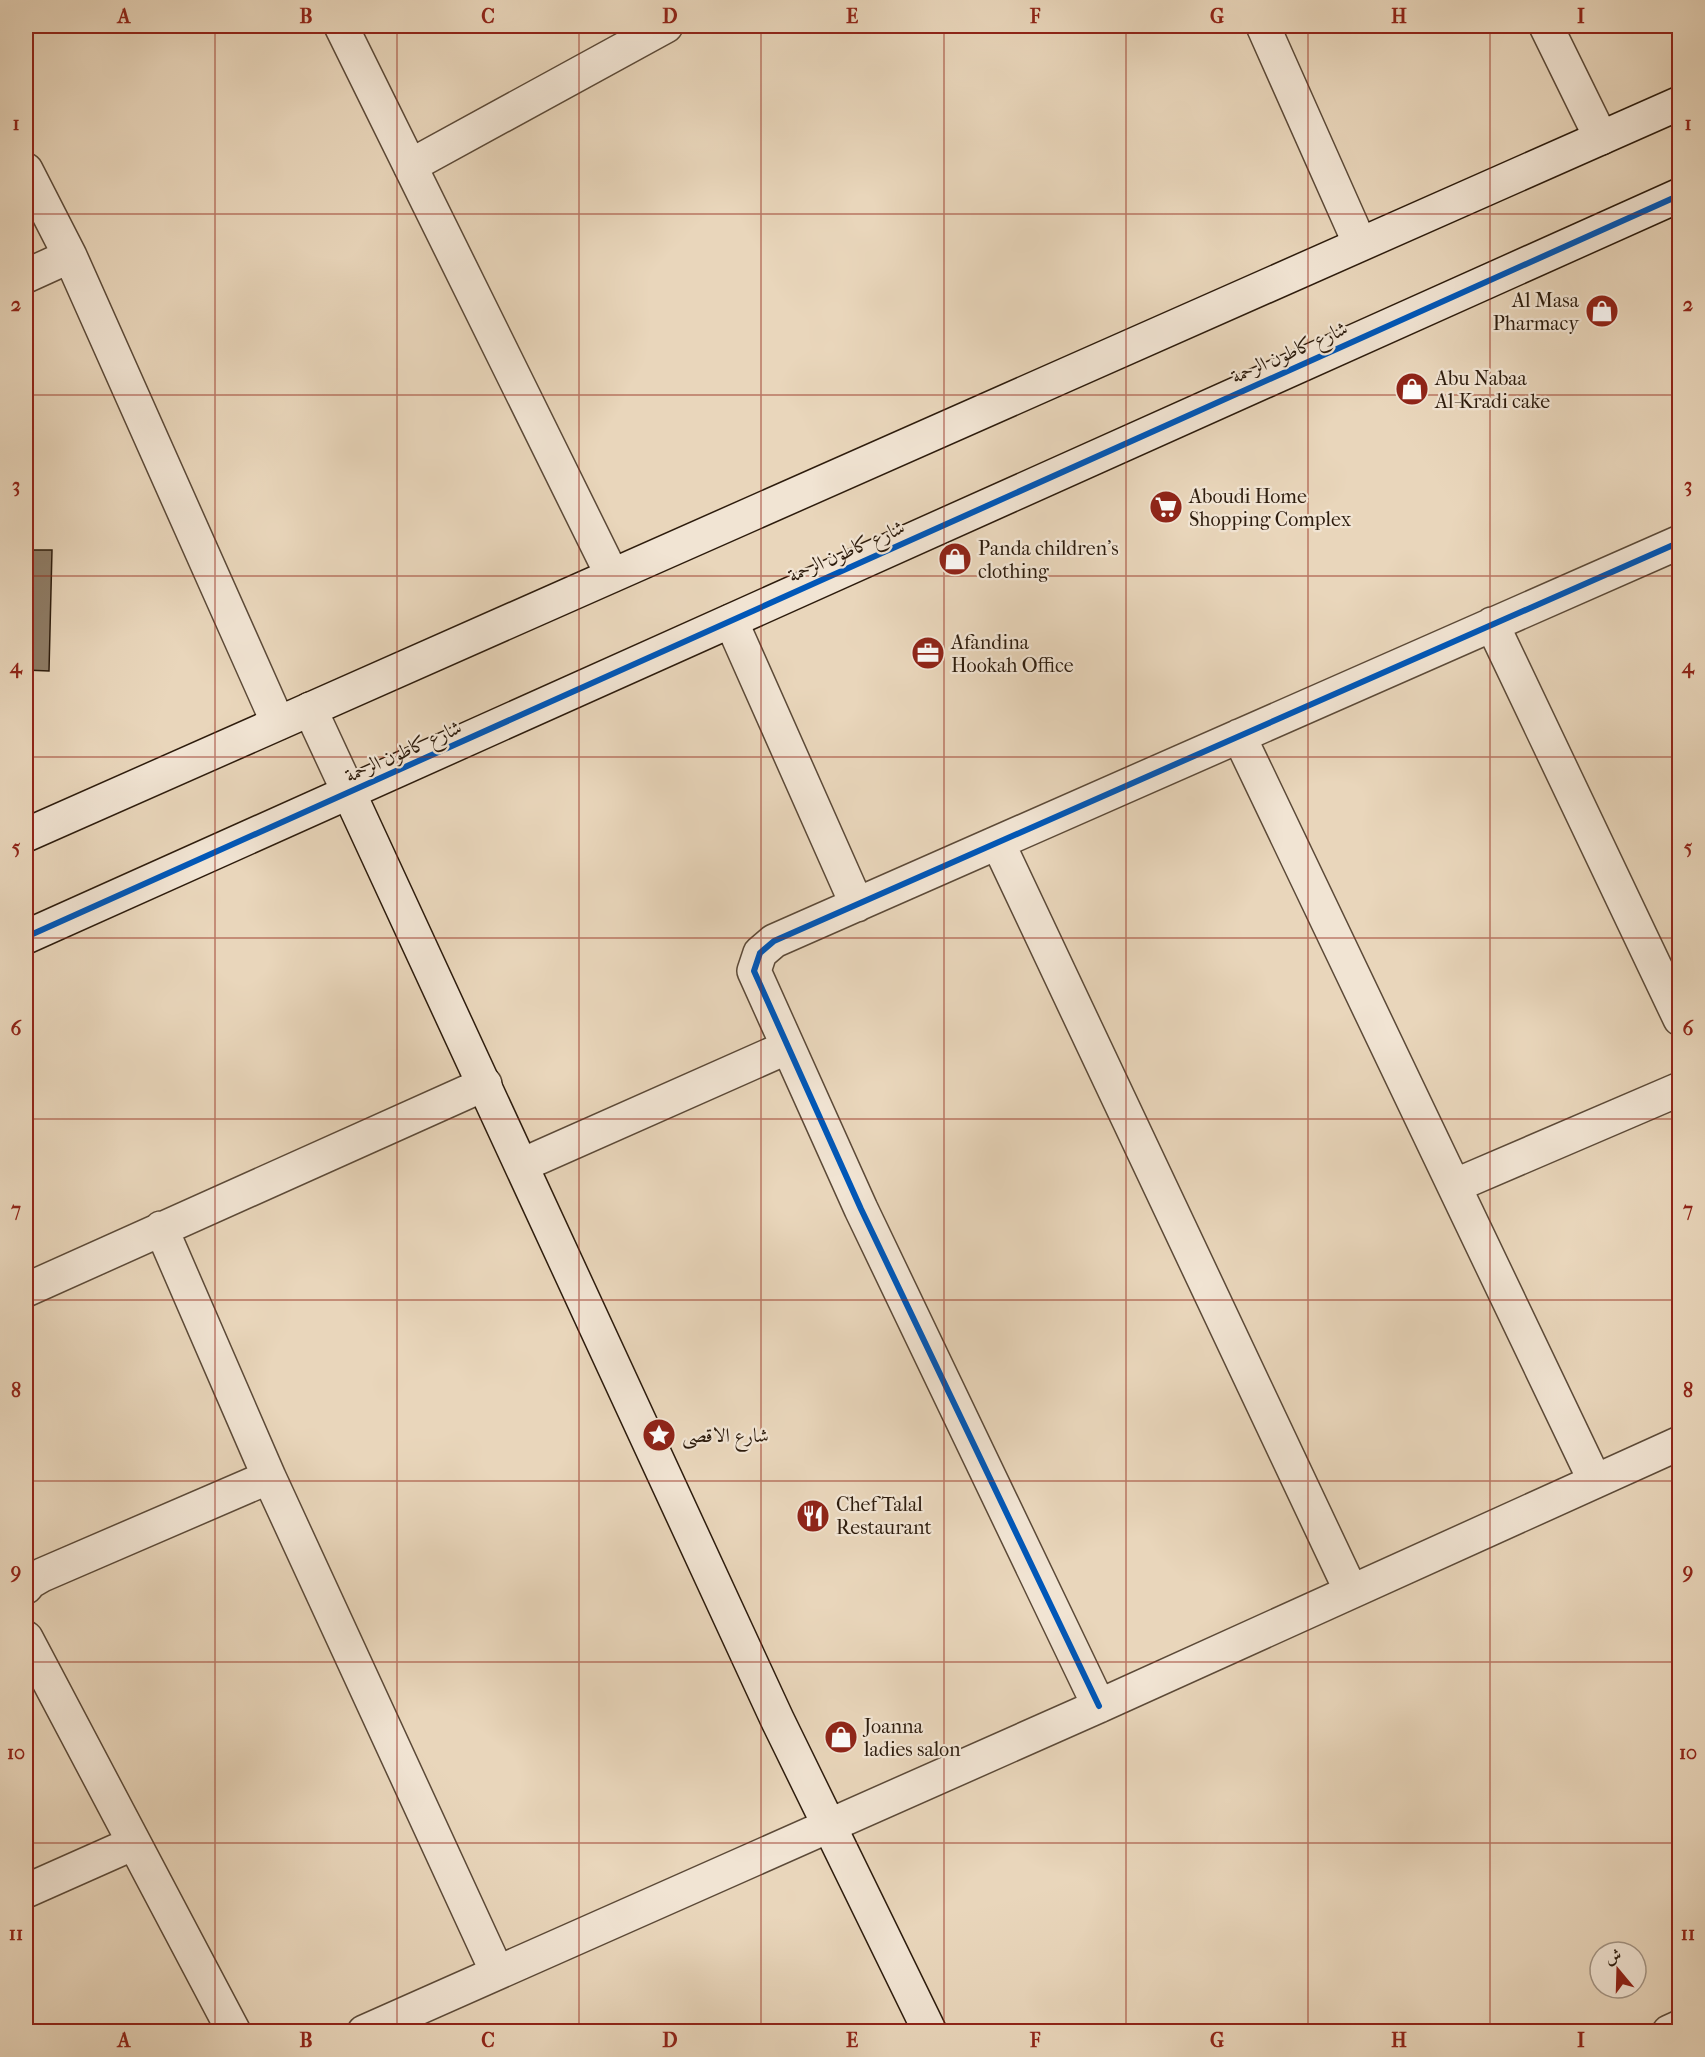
<svg xmlns="http://www.w3.org/2000/svg" width="1705" height="2057" viewBox="0 0 1705 2057" font-family="'IM FELL French Canon',Amiri,serif">
  <style>
    .building { fill: #8f7d67; stroke: #2d1c0d; stroke-width: 1.5 }
    .lines { fill: none; stroke-linecap: round; stroke-linejoin: round }
    .street-casing { stroke: #5c4a38; stroke-width: 36 }
    .secondary-casing { stroke: #2d1c0d; stroke-width: 36 }
    .street { stroke: #f1e4d3; stroke-width: 33 }
    .secondary { stroke: #f1e4d3; stroke-width: 33 }
    .cycleway-casing { stroke: #f1e4d3; stroke-width: 10 }
    .cycleway { stroke: #0057b8; stroke-width: 6 }
    .grid { fill: none; stroke: #8f2418; stroke-width: 1.5; stroke-opacity: 0.55 }
    .labels { text-anchor: middle; stroke-width: 4.5; stroke-linejoin: round; paint-order: stroke }
    .poi-label { font-size: 20px; fill: #2d1c0d; stroke: #f1e4d3; text-anchor: start }
    .street-label { font-size: 20px; fill: #2d1c0d; stroke: #f1e4d3 }
    .neatline { fill: none; stroke: #8f2418; stroke-width: 2 }
    .grid-label { font-size: 20px; text-anchor: middle; font-weight: bold; fill: #8f2418 }
  </style>
  <rect width="100%" height="100%" fill="#e9d6bb"/>
  <filter id="stains"><feTurbulence type="fractalNoise" baseFrequency=".00333" numOctaves="4"/><feColorMatrix values="0 0 0 0 .2 0 0 0 0 .09 0 0 0 0 .02 0 0 0 .5 -.17"/></filter>
  <radialGradient id="worn" r=".72"><stop offset=".6" stop-color="#630" stop-opacity="0"/><stop offset="1" stop-color="#630" stop-opacity=".3"/></radialGradient>
  <path class="building" d="M26,550H52L49,671L26,670Z"/>
  <g class="lines">
    <defs>
      <path id="street" d="M341,26L612,575
        M1263,26L1360,244
        M1546,26L1601,138
        M410,166L666,26
        M26,170L70,256L278,723
        M26,276L70,256
        M731,621L857,905
        M1492,624L1680,1019
        M310,709L349,793
        M1239,736L1595,1481
        M998,843L1351,1591
        M522,1165L788,1047
        M1454,1186L1680,1089
        M161,1228L269,1477L497,1972
        M26,1290L485,1084
        M26,1587L30,1582L42,1575L269,1477
        M26,1638L234,2032
        M1099,1706L861,1209L754,971L760,953L774,941L1680,542
        M26,1891L134,1843
        M364,2032L1099,1706L1680,1443
        M1669,2032L1680,2027"/>
      <path id="secondary" d="M349,793L777,1719L930,2032
        M26,835L1680,103
        M26,937L1680,195"/>
    </defs>
    <use href="#street" class="street-casing"/>
    <use href="#secondary" class="secondary-casing"/>
    <use href="#street" class="street"/>
    <use href="#secondary" class="secondary"/>
    <defs>
      <path id="cycleway" d="M26,937L1680,195
        M1099,1706L861,1209L754,971L760,953L774,941L1680,542"/>
    </defs>
    <use href="#cycleway" class="cycleway-casing"/>
    <use href="#cycleway" class="cycleway"/>
  </g>
  <path class="grid" d="M215,26V2032M397,26V2032M579,26V2032M761,26V2032M944,26V2032M1126,26V2032M1308,26V2032M1490,26V2032M26,214H1680M26,395H1680M26,576H1680M26,757H1680M26,938H1680M26,1119H1680M26,1300H1680M26,1481H1680M26,1662H1680M26,1843H1680"/>
  <defs>
    <symbol id="shop-disc" viewBox="-11 -11 22 22"><circle r="9.5" fill="#8f2418" stroke="#f1e4d3"/><path d="M-5-2.5h2.3a2.7 3.5 0 0 1 5.4 0H5L5.5 6h-11ZM-1.5-2.5h3a1.5 2.3 0 0 0-3 0Z" fill="#fff"/></symbol>
    <symbol id="supermarket-disc" viewBox="-11 -11 22 22"><circle r="9.5" fill="#8f2418" stroke="#f1e4d3"/><path d="M-6-5.5h2.5l.6 2H6L4.5 2H-2.5L-4.4-4H-6ZM-1.5 3.2a1.3 1.3 0 1 0 .1 0ZM3 3.2a1.3 1.3 0 1 0 .1 0Z" fill="#fff"/></symbol>
    <symbol id="office-disc" viewBox="-11 -11 22 22"><circle r="9.5" fill="#8f2418" stroke="#f1e4d3"/><path d="M-6-3h4V-5.5h4V-3h4V5H-6ZM-1-4.5V-3h2v-1.5ZM-6 0V1H6V0Z" fill="#fff"/></symbol>
    <symbol id="sight-disc" viewBox="-11 -11 22 22"><circle r="9.5" fill="#8f2418" stroke="#f1e4d3"/><path d="M0-6L1.8-2.2L6-1.7L2.9 1.2L3.7 5.4L0 3.3L-3.7 5.4L-2.9 1.2L-6-1.7L-1.8-2.2Z" fill="#fff"/></symbol>
    <symbol id="restaurant-disc" viewBox="-11 -11 22 22"><circle r="9.5" fill="#8f2418" stroke="#f1e4d3"/><path d="M-5-6h1v4h1v-4h1v4h1v-4h1v5L-1.5 .5V6h-2V.5L-5-1ZM5-6V6H3V1.5H1.5Q1.5-4 5-6Z" fill="#fff"/></symbol>
  </defs>
  <g fill-rule="evenodd">
    <use href="#shop-disc" x="1583" y="292" width="38" height="38"/>
    <use href="#shop-disc" x="1393" y="370" width="38" height="38"/>
    <use href="#supermarket-disc" x="1147" y="488" width="38" height="38"/>
    <use href="#shop-disc" x="936" y="540" width="38" height="38"/>
    <use href="#office-disc" x="909" y="634" width="38" height="38"/>
    <use href="#sight-disc" x="640" y="1416" width="38" height="38"/>
    <use href="#restaurant-disc" x="794" y="1497" width="38" height="38"/>
    <use href="#shop-disc" x="822" y="1718" width="38" height="38"/>
  </g>
  <g class="labels">
    <g class="poi-label">
      <text x="1579" y="307" text-anchor="end">Al Masa<tspan x="1579" dy="23">Pharmacy</tspan></text>
      <text x="1435" y="385">Abu Nabaa<tspan x="1435" dy="23">Al-Kradi cake</tspan></text>
      <text x="1189" y="503">Aboudi Home<tspan x="1189" dy="23">Shopping Complex</tspan></text>
      <text x="978" y="555">Panda children's<tspan x="978" dy="23">clothing</tspan></text>
      <text x="951" y="649">Afandina<tspan x="951" dy="23">Hookah Office</tspan></text>
      <text x="682" y="1442">شارع الاقصى</text>
      <text x="836" y="1511">Chef Talal<tspan x="836" dy="23">Restaurant</tspan></text>
      <text x="864" y="1733">Joanna<tspan x="864" dy="23">ladies salon</tspan></text>
    </g>
    <g class="street-label">
      <text transform="translate(1289 352) rotate(-24)" y="7">شارع كاطون الرحمة</text>
      <text transform="translate(846 551) rotate(-24)" y="7">شارع كاطون الرحمة</text>
      <text transform="translate(403 751) rotate(-24)" y="7">شارع كاطون الرحمة</text>
    </g>
  </g>
  <rect width="1705" height="2057" fill="none" stroke="#e9d6bb" stroke-width="66"/>
  <g transform="translate(1618 1970) rotate(341)"><circle r="28" fill="#f1e4d3" stroke="#a39484" stroke-width="1.5"/>
  <path d="M0-4.5L10 22L0 15L-10 22Z" fill="#8f2418"/>
  <text y="-9" font-size="16" font-weight="bold" text-anchor="middle" fill="#2d1c0d">ش</text>
  </g>
  <rect x="33" y="33" width="1639" height="1991" class="neatline"/>
  <g class="grid-label">
    <text x="124" y="23">A</text>
    <text x="306" y="23">B</text>
    <text x="488" y="23">C</text>
    <text x="670" y="23">D</text>
    <text x="852" y="23">E</text>
    <text x="1035" y="23">F</text>
    <text x="1217" y="23">G</text>
    <text x="1399" y="23">H</text>
    <text x="1581" y="23">I</text>
    <text x="16" y="130">1</text>
    <text x="1688" y="130">1</text>
    <text x="16" y="311">2</text>
    <text x="1688" y="311">2</text>
    <text x="16" y="492">3</text>
    <text x="1688" y="492">3</text>
    <text x="16" y="673">4</text>
    <text x="1688" y="673">4</text>
    <text x="16" y="854">5</text>
    <text x="1688" y="854">5</text>
    <text x="16" y="1035">6</text>
    <text x="1688" y="1035">6</text>
    <text x="16" y="1216">7</text>
    <text x="1688" y="1216">7</text>
    <text x="16" y="1397">8</text>
    <text x="1688" y="1397">8</text>
    <text x="16" y="1578">9</text>
    <text x="1688" y="1578">9</text>
    <text x="16" y="1759">10</text>
    <text x="1688" y="1759">10</text>
    <text x="16" y="1940">11</text>
    <text x="1688" y="1940">11</text>
    <text x="124" y="2047">A</text>
    <text x="306" y="2047">B</text>
    <text x="488" y="2047">C</text>
    <text x="670" y="2047">D</text>
    <text x="852" y="2047">E</text>
    <text x="1035" y="2047">F</text>
    <text x="1217" y="2047">G</text>
    <text x="1399" y="2047">H</text>
    <text x="1581" y="2047">I</text>
  </g>
  <rect width="100%" height="100%" filter="url(#stains)"/>
  <rect width="100%" height="100%" fill="url(#worn)"/>
</svg>
